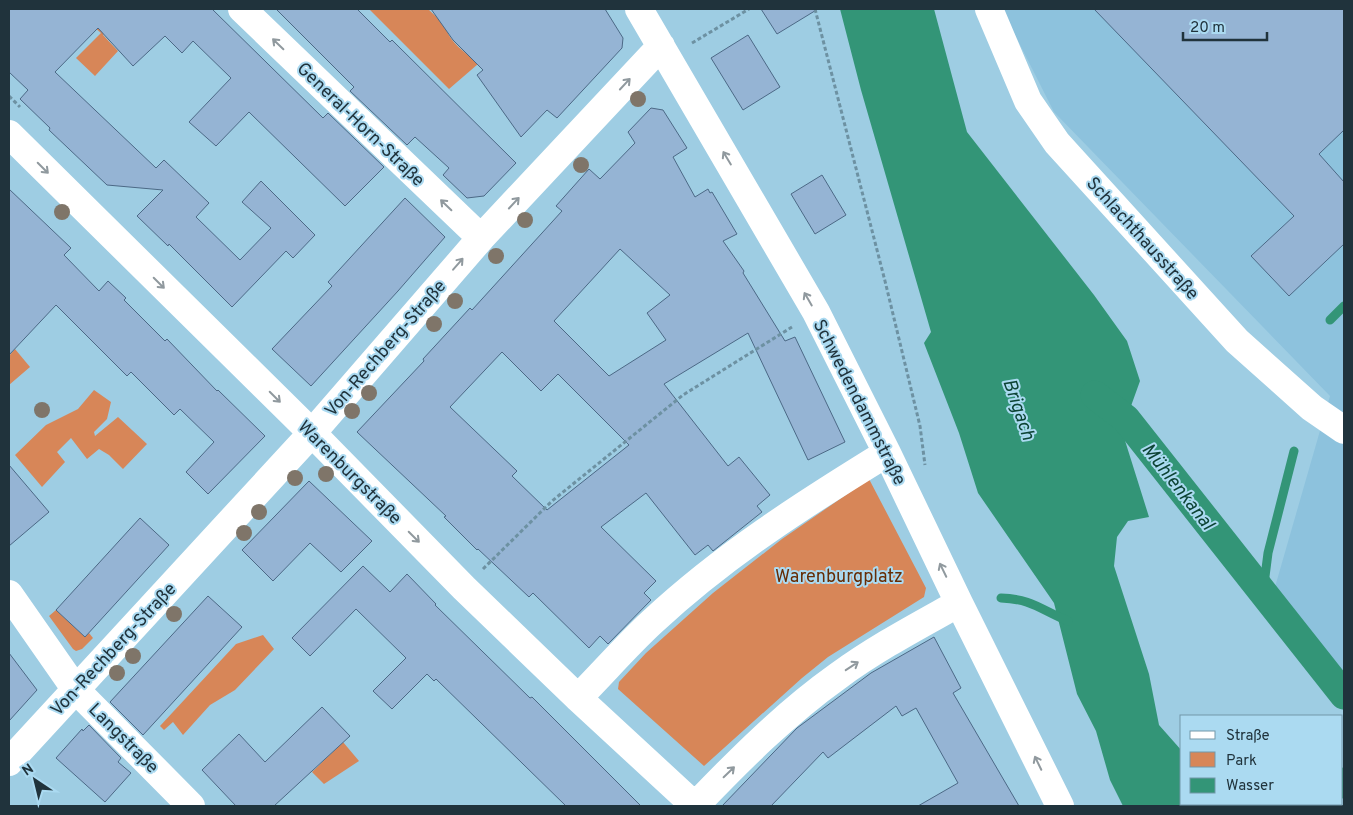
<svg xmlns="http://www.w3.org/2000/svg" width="1353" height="815" viewBox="0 0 1353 815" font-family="Overpass,sans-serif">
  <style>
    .built { fill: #8dc2dd }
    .green { fill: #d78658 }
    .water { fill: #339577 }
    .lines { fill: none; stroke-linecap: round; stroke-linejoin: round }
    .stream { stroke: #339577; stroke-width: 9 }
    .canal { stroke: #339577; stroke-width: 29 }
    .building { fill: #95b4d4; stroke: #4c6986; fill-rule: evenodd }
    .path { stroke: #6d91a2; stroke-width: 3; stroke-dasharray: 4 2.5; stroke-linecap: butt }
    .minor { stroke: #fff; stroke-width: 28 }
    .tree { fill: #7f7569 }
    .oneway { stroke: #90999e }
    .labels { text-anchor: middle; stroke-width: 4; stroke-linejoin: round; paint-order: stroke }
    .street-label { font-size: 18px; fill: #20333c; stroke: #abdaf1 }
    .park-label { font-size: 18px; fill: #662d05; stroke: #abdaf1 }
    .water-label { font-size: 19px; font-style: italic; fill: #0d4435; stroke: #abdaf1 }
  </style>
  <rect width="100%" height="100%" fill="#9ecde3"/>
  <path class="built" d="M1002,9H1344V673L1275,587L1330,396L1054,112Z"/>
  <path class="green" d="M91,9H115L122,16L103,35L118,51L95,76L76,58L101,33L82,17Z
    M369,9H428L446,26C447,41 468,54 478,64L449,89Z
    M15,349L30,367L9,385V356Z
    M94,390L111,402L107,419L94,432L95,436L118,417L147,444L123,469L109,455L99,449L87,459L71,438L57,452L65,462L42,487L15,455L46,425L78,409Z
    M869,479L926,588L924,597L828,657L802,678L704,766L618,689L619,682L646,653L713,593L782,539Z
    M56,610L85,637L89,633L93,638L82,649L76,651L73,649L49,616Z
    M263,635L274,649L235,690L210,705L183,735L173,722L164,730L160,726L236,644Z
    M343,742L359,761L324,784L312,772Z"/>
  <path class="water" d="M840,9H934L967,132L1094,295L1127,341L1140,381L1122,431L1149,517L1128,521L1117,537L1114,566L1149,674L1159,725L1182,751V804H1228L1229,806H1123L1110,780L1096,731L1077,694L1054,603L978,493L959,433L924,343L931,332L861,90Z"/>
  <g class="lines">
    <path class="stream" d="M1330,320L1344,306
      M1263,592L1268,553L1294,451
      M1001,598C1032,599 1041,610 1068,621"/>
    <path class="canal" d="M1095,395L1126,419L1344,695
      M1342,784L1344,782
      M1316,806L1319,804"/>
  </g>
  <path class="building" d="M9,9H212L323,118L328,113L384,167L345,206L249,112L216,146L189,122L231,78L193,41L182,53L165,36L133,66L98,28L55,72L156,168L164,160L209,203L196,217L240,260L271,228L242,202L261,181L315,235L293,258L286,251L232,307L169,244L168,246L137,216L163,190L107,185L49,130L50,128L20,99L28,90L9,72Z
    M276,9H357L390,42L392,40L516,163L484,196L467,198L443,175L449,168L415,137L407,145L350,91L354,87Z
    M431,9H605L623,38L622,48L557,118L547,110L521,137L477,75L483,70L453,40Z
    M761,9H818L777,34Z
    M1094,9H1344V130L1319,154L1344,182V244L1289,296L1251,256L1294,216Z
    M748,35L780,87L743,110L711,58Z
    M651,108L663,110L687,148L673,157L695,197L708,189L710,193L712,192L737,234L723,241L744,271L743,273L785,341L795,337L845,442L808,460L748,333L664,384L728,466L739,457L770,495L757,506L762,512L713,551L708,545L695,555L646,493L601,527L656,581L644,593L651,600L608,644L600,636L589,648L533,593L529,597L478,549L477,550L444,517L446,516L357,432L424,361L423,359L470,308L472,310L562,211L556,206L589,169L600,179L635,143L628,132ZM620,249L670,295L647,313L666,340L609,376L554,321ZM502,352L541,391L558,374L629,445L547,510L512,476L517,471L450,407Z
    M822,175L846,215L815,234L791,194Z
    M9,189L71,248L64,255L99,291L108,281L126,298L124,300L165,341L167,339L217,391L218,390L265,436L208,494L186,472L214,442L180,409L174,415L131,372L127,376L56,305L9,355Z
    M405,198L445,237L398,291L311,386L272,349L332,286L328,282Z
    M9,465L49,512L9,546Z
    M309,481L372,541L341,572L310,543L273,581L242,550Z
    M140,518L169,545L85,637L56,610Z
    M363,566L390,592L407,574L436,604L435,605L530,698L532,697L641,806H566L436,679L434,681L427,674L392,709L373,691L406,658L356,609L310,656L292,638Z
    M208,596L242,627L143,735L110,702Z
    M934,637L961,688L953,693L1019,806H918L958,783L916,708L902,716L896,706L828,758L823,752L771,806H722L797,728L871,673Z
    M9,653L37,690L9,721Z
    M322,707L350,736L274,806H236L202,770L239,734L265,762Z
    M89,725L121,758L118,762L131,773L105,802L56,758L82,729L83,731Z"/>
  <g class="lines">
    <path class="path" d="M815,9L885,281L920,426L925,465
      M692,43L749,9
      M9,96L20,107
      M483,569L552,501L683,395L792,327"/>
    <path class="minor" d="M242,9L481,238
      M639,9L816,312L887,453L959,603L1060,806
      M989,9L1028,101L1057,143L1237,341L1312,408L1344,430
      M9,134L312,433L464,588L578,698L695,806
      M9,594L76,690L191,806
      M578,698C603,673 626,646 652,622C724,555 804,504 887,453
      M9,762L312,433L481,238L661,46
      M695,806C739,760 786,713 838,676C876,648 918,626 959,603"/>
  </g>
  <g class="tree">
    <circle cx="638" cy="99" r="8"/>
    <circle cx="581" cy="165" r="8"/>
    <circle cx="62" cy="212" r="8"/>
    <circle cx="525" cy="220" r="8"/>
    <circle cx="496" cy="256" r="8"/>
    <circle cx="455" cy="301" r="8"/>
    <circle cx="434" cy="324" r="8"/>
    <circle cx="369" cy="393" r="8"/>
    <circle cx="42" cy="410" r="8"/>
    <circle cx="352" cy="411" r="8"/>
    <circle cx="326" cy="474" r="8"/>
    <circle cx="295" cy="478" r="8"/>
    <circle cx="259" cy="512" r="8"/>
    <circle cx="244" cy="533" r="8"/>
    <circle cx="174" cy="614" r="8"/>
    <circle cx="133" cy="656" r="8"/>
    <circle cx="117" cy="673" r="8"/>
  </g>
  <defs><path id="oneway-shaft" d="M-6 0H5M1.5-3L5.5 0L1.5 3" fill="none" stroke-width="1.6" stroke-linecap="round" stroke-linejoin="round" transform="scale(1.25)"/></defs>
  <g class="oneway">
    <use href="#oneway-shaft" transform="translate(278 44) rotate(-136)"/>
    <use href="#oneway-shaft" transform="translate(625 84) rotate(-47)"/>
    <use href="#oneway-shaft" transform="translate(727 158) rotate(-121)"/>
    <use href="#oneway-shaft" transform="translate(43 168) rotate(45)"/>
    <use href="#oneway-shaft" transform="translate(514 203) rotate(-47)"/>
    <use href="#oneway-shaft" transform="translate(446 205) rotate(-136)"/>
    <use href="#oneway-shaft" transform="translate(458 264) rotate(-49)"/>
    <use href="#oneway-shaft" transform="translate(159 283) rotate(45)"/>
    <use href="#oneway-shaft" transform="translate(808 299) rotate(-120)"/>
    <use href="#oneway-shaft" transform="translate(275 397) rotate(45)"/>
    <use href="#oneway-shaft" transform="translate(414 537) rotate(45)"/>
    <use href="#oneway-shaft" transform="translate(943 570) rotate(-116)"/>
    <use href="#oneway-shaft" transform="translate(852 666) rotate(-33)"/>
    <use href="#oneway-shaft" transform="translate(1038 763) rotate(-116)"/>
    <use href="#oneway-shaft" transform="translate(729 772) rotate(-44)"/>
  </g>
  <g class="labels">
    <g class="street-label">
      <text transform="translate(361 124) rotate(44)" y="6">General-Horn-Straße</text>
      <text transform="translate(1143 238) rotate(48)" y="6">Schlachthausstraße</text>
      <text transform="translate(385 348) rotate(-49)" y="6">Von-Rechberg-Straße</text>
      <text transform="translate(860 402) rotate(63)" y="6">Schwedendammstraße</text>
      <text transform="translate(350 472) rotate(45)" y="6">Warenburgstraße</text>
      <text transform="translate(113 649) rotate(-47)" y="6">Von-Rechberg-Straße</text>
      <text transform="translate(124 738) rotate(45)" y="6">Langstraße</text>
    </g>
    <g class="park-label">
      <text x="839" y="582">Warenburgplatz</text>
    </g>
    <g class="water-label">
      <text transform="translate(1020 409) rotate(71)" y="7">Brigach</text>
      <text transform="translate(1179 486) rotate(52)" y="7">Mühlenkanal</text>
    </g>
  </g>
  <rect width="1353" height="815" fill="none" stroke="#20333c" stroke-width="20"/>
  <rect x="1180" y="715" width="162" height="90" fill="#abdaf1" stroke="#7397a9"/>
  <rect x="1190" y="731" width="25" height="8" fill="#ffffff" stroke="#7397a9"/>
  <text x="1226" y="740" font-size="15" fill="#20333c">Straße</text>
  <rect x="1190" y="752" width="25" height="15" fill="#d78658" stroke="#7397a9"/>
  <text x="1226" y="765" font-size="15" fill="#20333c">Park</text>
  <rect x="1190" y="778" width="25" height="15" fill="#339577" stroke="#7397a9"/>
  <text x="1226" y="790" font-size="15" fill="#20333c">Wasser</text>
  <g transform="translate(35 780) rotate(325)" stroke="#abdaf1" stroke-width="4" paint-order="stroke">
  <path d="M0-4L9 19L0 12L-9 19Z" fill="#20333c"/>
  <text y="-8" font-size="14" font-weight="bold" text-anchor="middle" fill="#20333c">N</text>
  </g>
  <path d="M1183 32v8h84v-8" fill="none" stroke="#20333c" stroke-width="2.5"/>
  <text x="1190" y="32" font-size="15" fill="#20333c" stroke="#abdaf1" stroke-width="4" paint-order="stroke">20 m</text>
</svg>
